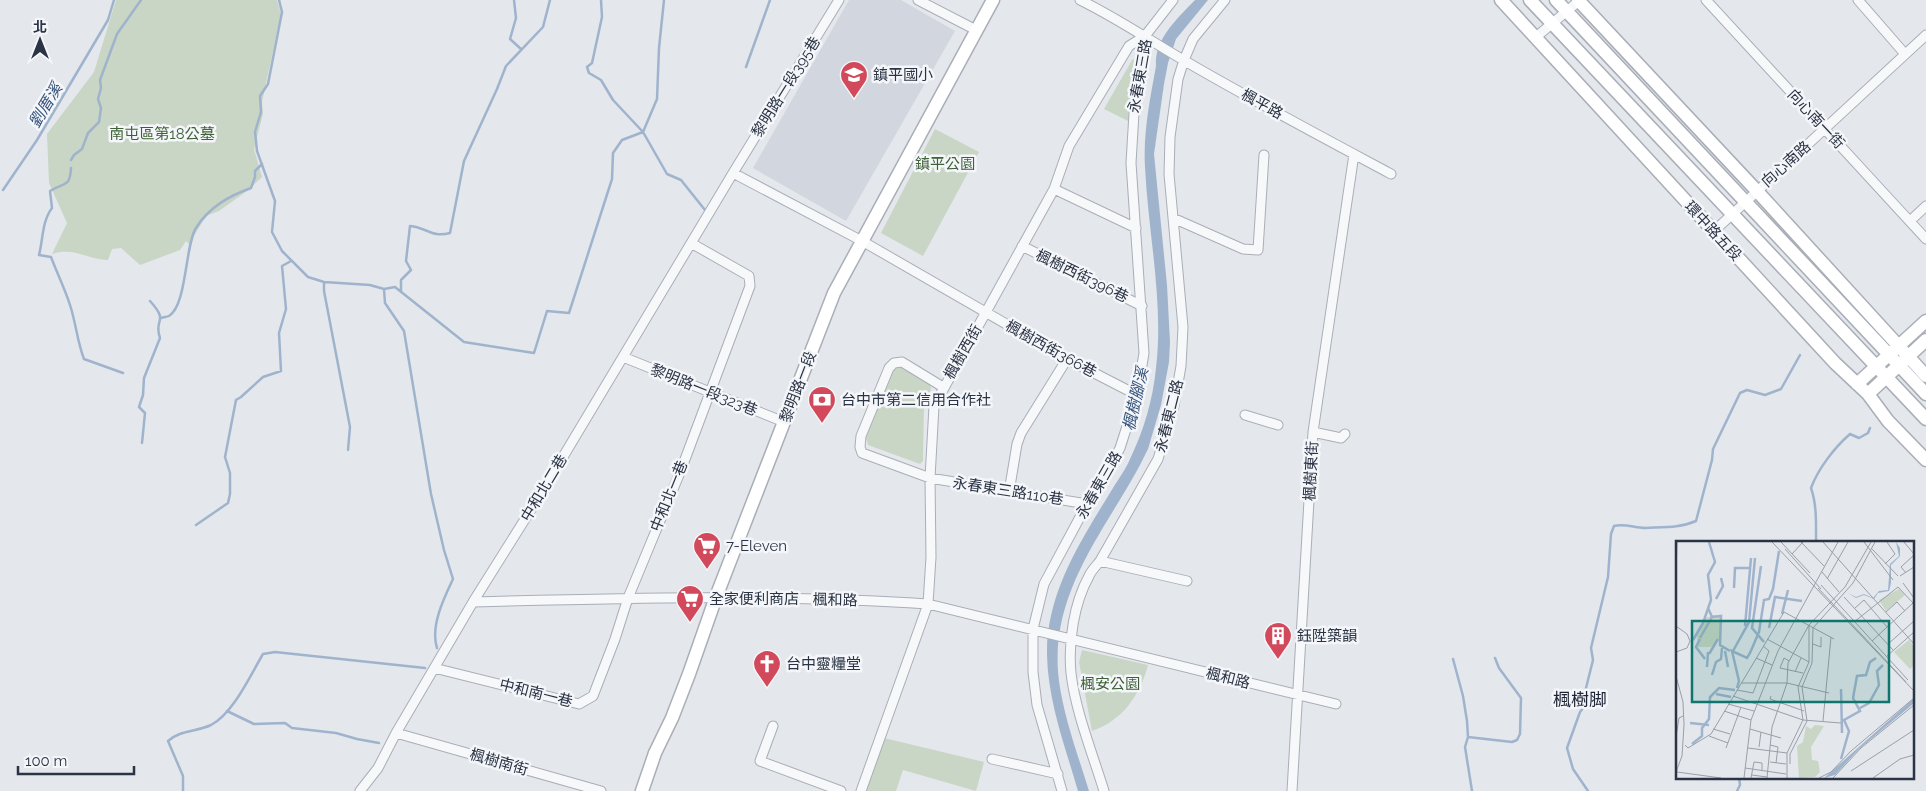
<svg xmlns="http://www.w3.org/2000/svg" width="1926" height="791" viewBox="0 0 1926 791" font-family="Raleway,'Noto Sans TC',sans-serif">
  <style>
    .built { fill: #d2d6de }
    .green { fill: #c9d6c5 }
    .water { fill: #9fb4cc }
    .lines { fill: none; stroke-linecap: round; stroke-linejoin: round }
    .stream { stroke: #9fb4cc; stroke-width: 2.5 }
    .street-casing { stroke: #a9aeb7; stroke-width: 11 }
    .secondary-casing { stroke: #a9aeb7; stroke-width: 15 }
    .street { stroke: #f7f8fa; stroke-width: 9 }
    .secondary { stroke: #fff; stroke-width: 12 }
    .labels { text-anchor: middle; stroke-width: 5; stroke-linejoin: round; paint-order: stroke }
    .poi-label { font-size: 15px; fill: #2b3445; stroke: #f4f6f9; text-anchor: start }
    .street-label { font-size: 15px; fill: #2b3445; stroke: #f4f6f9 }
    .park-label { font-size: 15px; fill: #3f6138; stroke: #f4f6f9 }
    .water-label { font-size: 16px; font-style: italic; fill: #34527a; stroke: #f4f6f9 }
    .quarter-label { font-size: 18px; fill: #1d2536; stroke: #f4f6f9 }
    .inset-river { fill: none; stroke: #9fb4cc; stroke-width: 2.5 }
    .inset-road { fill: none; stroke: #9a9fa9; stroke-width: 1 }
    .view { fill: #0f766e; fill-opacity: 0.15; stroke: #0f766e; stroke-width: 2.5 }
    .inset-edge { fill: none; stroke: #2b3445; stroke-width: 2.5 }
  </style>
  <rect width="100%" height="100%" fill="#e4e7ec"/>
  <path class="built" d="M849,0H901L955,31L846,221L753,168Z"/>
  <path class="green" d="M116,0H277L281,14L262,102L263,114L254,149L262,177L247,191L219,211L206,216L189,244L186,241L180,250L140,265L121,248L112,249L108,260C86,259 74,247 52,254L67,223L49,183L47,134L94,72Z
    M1139,56L1130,96L1128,121L1104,109L1132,60Z
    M935,129L979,152L923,256L881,233Z
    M898,365L930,383L931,389L924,405L923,461L920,464L868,445L866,438L892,371Z
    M1082,650L1148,665C1143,685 1131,708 1113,720C1107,725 1099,728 1092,731L1079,662Z
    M884,738L984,762L976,791L903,770L896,791H864Z"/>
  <path class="water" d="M1195,0H1208L1176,39L1168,63L1164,84L1154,154L1167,285L1170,342L1169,362L1161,405L1148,449L1140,465C1102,535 1048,596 1059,681C1064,718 1078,755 1089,791H1078C1065,746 1048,702 1047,655C1046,592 1082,539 1113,488C1119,478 1126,469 1130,459C1144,430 1153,399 1156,368C1164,303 1148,232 1145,167C1143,133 1150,99 1156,66C1154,39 1178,18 1195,0Z"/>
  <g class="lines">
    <path class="stream" d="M279,0L282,12L268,84L260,96L261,112L255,132L257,151L275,201L272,232L282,251L308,277L324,282L370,285L384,289
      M514,0L516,18L510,39L521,49
      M601,0L602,17L592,63L587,67L589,73L601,80L613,100L643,132L667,174L681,180L705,210
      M746,67L770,0
      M71,160L74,155L82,149L88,133L99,122L101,108L98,99L101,88L100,80L117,34L141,0
      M71,168C70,188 64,182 50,191L52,208C42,221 43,240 39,255L51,257C57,273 65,289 70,305C76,323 77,341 84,359L123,373
      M3,190L37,140L108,20L114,0
      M324,282V291L350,427L348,450
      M401,292V280L411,270L406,261L410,226C428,228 432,238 450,233L464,161L497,89L506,66L543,27L550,0
      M161,318C164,317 167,317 169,316C187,305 185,245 196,228C209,207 229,196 251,188L255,177V171L262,164
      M142,443L145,413L139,407L143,395L144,378L160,338C153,318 170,323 150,301
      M196,525L228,503L230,494V473L225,457L236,400L241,397L263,377L281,371L279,333L286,309L282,266L291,261
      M1816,542C1816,525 1817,505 1811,488C1818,469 1834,448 1850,434L1859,438L1868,433L1870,428
      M437,648C430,626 444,598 453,579L444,550L431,494L404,331L385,303L384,289L395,287L464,342L534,353L547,311L569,313L612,179L613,153L622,140L643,132L657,99L659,48L664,0
      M1453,659L1463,696L1467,721L1468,737L1465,747L1472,791
      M227,711L254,724L285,723L292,728L336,733L357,739L379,743
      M1468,737L1512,742L1517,740L1520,734L1521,698L1499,668L1495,658
      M183,791V776L168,741C180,730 196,732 211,725C233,714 251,674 263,654L275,652L425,668
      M1588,791L1573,769L1567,748L1580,712L1588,702L1586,688L1593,660L1591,648L1608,577L1611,534L1614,526C1624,523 1635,528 1645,528C1663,527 1680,528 1696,521L1712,460L1713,449L1740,393L1747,390L1765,395L1781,389L1800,355
      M1737,791L1740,785L1739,777"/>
    <defs>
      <path id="street" d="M918,0L976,30
        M1080,0C1117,18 1149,40 1185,61C1252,100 1322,137 1391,174
        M1706,0L1926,239
        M1858,0L1905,54
        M1536,37L1580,0
        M733,173L862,241L1067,359L1137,395
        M1054,189L1136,228
        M1173,218L1243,249L1258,250L1264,155
        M1910,221L1926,206
        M1713,232L1926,35
        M1022,246L1142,306
        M623,357L784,422
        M943,387L902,362L894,363L889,368L861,436L860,447L862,453L930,478L1087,504
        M1245,415L1278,425
        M1313,432L1341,438L1345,434
        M1009,492L1017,444L1021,433L1067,359
        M1100,561L1187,581
        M473,602C625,598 776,594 928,604L1336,704
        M434,668L579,704L593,696L615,639L628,598L681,470L750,286L749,276L691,243
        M773,726L760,761L841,791
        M396,733L601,791
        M992,759L1058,774
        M360,791L378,768L396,733L473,602L542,492L733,173L839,0
        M861,791L928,604L931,557L930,478L934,406L1054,189L1069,146L1129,46L1145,36
        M1062,791L1037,705L1033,672V629L1044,584L1087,504L1109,469L1120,448L1137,395L1144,353L1131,163L1134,113L1142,74L1145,36L1173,0
        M1104,791C1093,755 1075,710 1071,673C1068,642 1074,603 1089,576C1091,571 1096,566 1100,561L1158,459L1174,406L1181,366L1183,327L1169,174L1170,137L1178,79L1184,60L1193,39L1225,0
        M1292,791L1313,432L1354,154"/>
      <path id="secondary" d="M1501,0L1835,363L1868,394L1888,421L1926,460
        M1530,0L1926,419
        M1556,0L1926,394
        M1578,0L1756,190L1926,376
        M1857,384L1926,321
        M1868,394L1926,340
        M642,791L655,753L672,718L689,674L716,597L834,293L993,0"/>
    </defs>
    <use href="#street" class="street-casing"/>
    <use href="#secondary" class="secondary-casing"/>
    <use href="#street" class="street"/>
    <use href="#secondary" class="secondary"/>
  </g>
  <defs>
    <symbol id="school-pin" viewBox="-11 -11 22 30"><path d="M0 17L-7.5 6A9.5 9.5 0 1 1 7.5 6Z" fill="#d1495b" stroke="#f4f6f9"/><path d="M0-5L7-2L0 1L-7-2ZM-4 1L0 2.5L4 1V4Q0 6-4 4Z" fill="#fff"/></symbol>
    <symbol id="bank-pin" viewBox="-11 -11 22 30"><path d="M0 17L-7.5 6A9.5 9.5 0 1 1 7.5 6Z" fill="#d1495b" stroke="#f4f6f9"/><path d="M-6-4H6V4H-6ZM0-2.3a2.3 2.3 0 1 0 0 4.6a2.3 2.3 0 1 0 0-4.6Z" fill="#fff"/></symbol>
    <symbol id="supermarket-pin" viewBox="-11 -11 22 30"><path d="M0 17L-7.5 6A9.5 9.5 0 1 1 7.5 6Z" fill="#d1495b" stroke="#f4f6f9"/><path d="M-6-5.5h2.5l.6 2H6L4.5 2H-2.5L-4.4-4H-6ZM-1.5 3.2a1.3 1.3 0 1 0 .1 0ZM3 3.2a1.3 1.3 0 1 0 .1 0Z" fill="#fff"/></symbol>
    <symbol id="building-pin" viewBox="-11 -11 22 30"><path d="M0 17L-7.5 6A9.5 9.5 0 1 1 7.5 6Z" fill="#d1495b" stroke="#f4f6f9"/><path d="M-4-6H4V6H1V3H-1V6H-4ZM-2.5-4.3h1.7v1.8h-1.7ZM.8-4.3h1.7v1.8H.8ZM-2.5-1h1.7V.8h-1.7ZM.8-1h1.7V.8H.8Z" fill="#fff"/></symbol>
    <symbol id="church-pin" viewBox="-11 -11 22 30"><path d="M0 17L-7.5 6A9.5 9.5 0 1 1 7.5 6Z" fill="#d1495b" stroke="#f4f6f9"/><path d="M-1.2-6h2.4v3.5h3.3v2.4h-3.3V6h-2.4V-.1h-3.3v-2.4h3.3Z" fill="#fff"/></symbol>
  </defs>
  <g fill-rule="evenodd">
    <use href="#school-pin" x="838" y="59" width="32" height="43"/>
    <use href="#bank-pin" x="806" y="384" width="32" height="43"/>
    <use href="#supermarket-pin" x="691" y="530" width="32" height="43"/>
    <use href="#supermarket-pin" x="674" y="583" width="32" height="43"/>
    <use href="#building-pin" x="1262" y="620" width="32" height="43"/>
    <use href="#church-pin" x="751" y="648" width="32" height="43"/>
  </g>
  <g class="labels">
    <g class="poi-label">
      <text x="873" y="80">鎮平國小</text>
      <text x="841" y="405">台中市第二信用合作社</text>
      <text x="726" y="551">7-Eleven</text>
      <text x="709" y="604">全家便利商店</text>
      <text x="1297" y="641">鈺陞築韻</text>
      <text x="786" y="669">台中靈糧堂</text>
    </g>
    <g class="street-label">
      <text transform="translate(1140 76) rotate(-80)" y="5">永春東三路</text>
      <text transform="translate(786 87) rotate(-58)" y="5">黎明路一段395巷</text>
      <text transform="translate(1262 104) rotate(29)" y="5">楓平路</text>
      <text transform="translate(1816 119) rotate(47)" y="5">向心南一街</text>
      <text transform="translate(1786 164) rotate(-42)" y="5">向心南路</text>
      <text transform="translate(1713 231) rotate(47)" y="5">環中路五段</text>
      <text transform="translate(1082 276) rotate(26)" y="5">楓樹西街396巷</text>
      <text transform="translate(1051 349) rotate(29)" y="5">楓樹西街366巷</text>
      <text transform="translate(963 352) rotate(-60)" y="5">楓樹西街</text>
      <text transform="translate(798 387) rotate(-69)" y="5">黎明路一段</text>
      <text transform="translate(704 390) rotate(22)" y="5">黎明路一段323巷</text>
      <text transform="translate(1169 416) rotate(-76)" y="5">永春東二路</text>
      <text transform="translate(1311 471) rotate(-87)" y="5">楓樹東街</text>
      <text transform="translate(1099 485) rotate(-60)" y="5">永春東三路</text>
      <text transform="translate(544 488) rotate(-59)" y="5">中和北二巷</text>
      <text transform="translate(1008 491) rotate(9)" y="5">永春東三路110巷</text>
      <text transform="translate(669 496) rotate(-68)" y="5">中和北一巷</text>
      <text transform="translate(835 600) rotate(1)" y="5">楓和路</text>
      <text transform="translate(1228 678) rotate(14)" y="5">楓和路</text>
      <text transform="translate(536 693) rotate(14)" y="5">中和南一巷</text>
      <text transform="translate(499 762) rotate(16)" y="5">楓樹南街</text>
    </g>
    <g class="park-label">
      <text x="162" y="139">南屯區第18公墓</text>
      <text x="945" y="169">鎮平公園</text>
      <text x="1110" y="689">楓安公園</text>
    </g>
    <g class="water-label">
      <text transform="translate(45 105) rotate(-59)" y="6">劉厝溪</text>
      <text transform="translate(1135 399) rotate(-77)" y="6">楓樹腳溪</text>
    </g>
    <g class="quarter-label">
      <text x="1580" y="706">楓樹脚</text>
    </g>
  </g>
  <g transform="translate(1676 541)">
    <rect width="238" height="238" fill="#e4e7ec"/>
    <path d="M223,48L229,54L210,70L203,59ZM38,74L45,75L43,98L35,106H22L21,94L29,77ZM233,99L237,104V125L234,128L218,111ZM139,184L148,185L135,206L136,219L142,220L144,231L139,236L123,237L121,205L127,201L130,185L135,188Z" fill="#c9d6c5"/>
    <path d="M220,1L224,7V15L215,24V42L213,50L202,52L198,58L188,54L180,57L172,52L180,56L188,53L197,57L203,50L212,49L214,23L223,15ZM237,158V163L183,208L159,234L148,237Z" fill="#9fb4cc"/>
    <path class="inset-river" d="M85,25L76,87L88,101M58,47L59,27H74M40,58L47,45L45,37M106,73L112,49M36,76L45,75L44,104L54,110M69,85L75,17M93,87L99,56L126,60M24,97L36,76L32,67M24,98L20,106L29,118M17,99L27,82L35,59L32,34L39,21L33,1M49,110L52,126M57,110L73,81L79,17M33,113L42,98M31,126L32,111M36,134L40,121L45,118L46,107M61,147L63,140L56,110L71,117L74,112L83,91L88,59L93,58L97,48L103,10M165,148L166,192M40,153L55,156M184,167L193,162L203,144L201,130L207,124M14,182L33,184M16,203L26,195V187L33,178L34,156L43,147L59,149M165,218L173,190L168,179L184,170L177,157L181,135L190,134L194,121L200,117"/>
    <path class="inset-road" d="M96,1L238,150M105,1L134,32M125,1L148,25M147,1L238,103M188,1L217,39M228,1L238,13M109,8L145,48M196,8L222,35M116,13L127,1M209,23L219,13L211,1M0,30L1,1M146,31L163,51M230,32L225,26L238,14M224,35L238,26M151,38L172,1M227,42L238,57M145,44L232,139M142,47L230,141M168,56L217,109M179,67L188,59L211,86M210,71L221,61L229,70M178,81L222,46L238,63M0,85L11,93L14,100L11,107L0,111M91,98L133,121M196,100L237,62M137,103L145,106V96M212,103L238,80M210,116L238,91M80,117L96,124M113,120L108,117L104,127L127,132M119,131L125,117M0,135L7,161L8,184L6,215L0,231M65,142H111L153,152M61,149L77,152L93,110L87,105M57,155L127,179L165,182M95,155L94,158L128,170M52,163L78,170M48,170L75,179M147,180L155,96M37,188L54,193M74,188L105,197M33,195L52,202M0,196L3,177L7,175M9,204L12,207L35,193L108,71L158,98M94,204L102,206L100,222M83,206L85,191M50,207L65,166M72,207L111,212M94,221L110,223M114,223V213L131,180L126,146L136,122L137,87L177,42L199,1M69,227L110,233M175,230L238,189M1,231L45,237M76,234L91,236M68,237L75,179L102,110L162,1M75,237L78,221L86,222V229M91,237L96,186L111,142L112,122L133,84M111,237V212L127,179L122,146L133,121V84L169,46L195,1M143,237L155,231L175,210L238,157M157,237L185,207L238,164M197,237L224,218L238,214"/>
    <path class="view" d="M16,80H213V161H16Z"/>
    <rect width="238" height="238" class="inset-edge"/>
  </g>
  <g transform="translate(40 40)" stroke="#f4f6f9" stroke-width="4" paint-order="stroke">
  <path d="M0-4L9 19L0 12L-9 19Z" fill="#2b3445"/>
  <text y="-8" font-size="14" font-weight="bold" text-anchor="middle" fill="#2b3445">北</text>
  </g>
  <path d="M18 766v8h116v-8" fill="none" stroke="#2b3445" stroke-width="2.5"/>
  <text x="25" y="766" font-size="15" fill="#2b3445" stroke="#f4f6f9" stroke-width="4" paint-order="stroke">100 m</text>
</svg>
